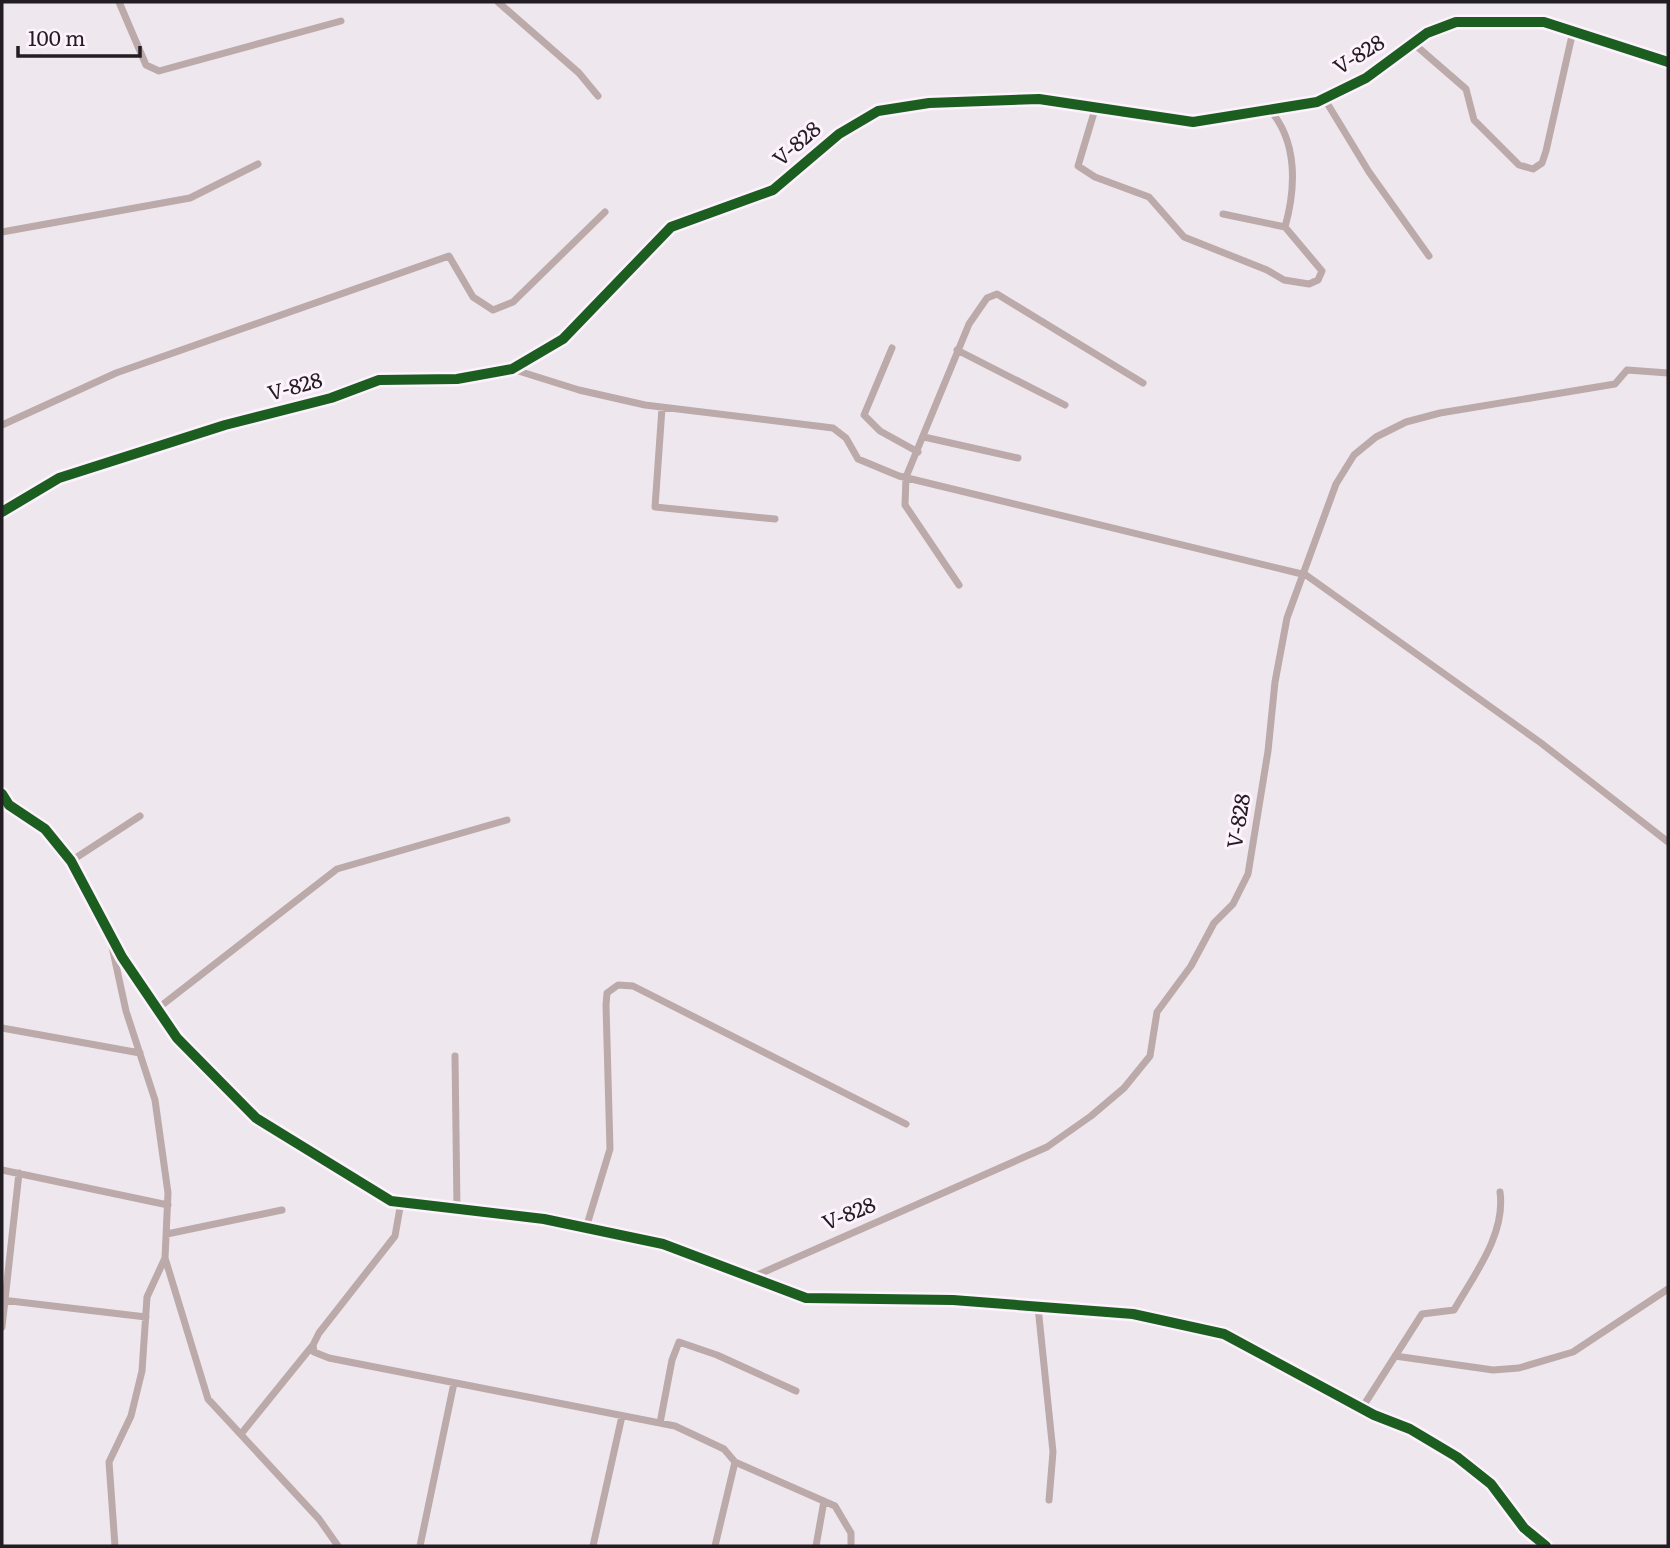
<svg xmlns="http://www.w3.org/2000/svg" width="1670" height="1548" viewBox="0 0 1670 1548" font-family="Literata,serif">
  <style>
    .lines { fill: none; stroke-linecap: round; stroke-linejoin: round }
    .street { stroke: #bbaaa9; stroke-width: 7 }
    .cycleway-casing { stroke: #fdf2fd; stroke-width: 15 }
    .cycleway { stroke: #1b5e20; stroke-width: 10 }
    .labels { text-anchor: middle; stroke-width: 6; stroke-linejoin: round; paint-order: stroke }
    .street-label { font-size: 21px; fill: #221d22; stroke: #fdf2fd }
  </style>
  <rect width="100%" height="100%" fill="#eee8ee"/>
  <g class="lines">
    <path class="street" d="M119,2L146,65L159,71L341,21
      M498,2L579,73L598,96
      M1413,43L1466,89L1474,120L1519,165L1533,169L1542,163L1546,151L1573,31
      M1324,98L1369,172L1429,256
      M1096,106L1078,166L1095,177L1149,197L1184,237L1267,270L1284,280L1309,284L1318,280L1322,271L1285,227C1296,188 1298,141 1269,109
      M1223,214L1285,227
      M2,232L190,198L258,164
      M892,348L864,415L880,431L918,452
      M957,350L1065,405
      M512,369L579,390L645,405L833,428L846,438L858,459L899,476L1306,575L1541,743L1668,842
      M662,408L655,507L775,519
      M2,425L116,373L449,256L473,297L493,310L513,302L605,212
      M924,437L1018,458
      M2,512L59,478L225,425L331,398L379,380L457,379L512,369L563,339L671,227L773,190L839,134L878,111L929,103L1039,99L1193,122L1317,102L1366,78L1427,33L1456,22H1544L1668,62
      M959,585L905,505L906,477L969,324L987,298L997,294L1143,383
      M2,794L9,805L45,829L71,861L122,957L177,1038L256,1118L391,1201L544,1219L663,1244L806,1298L953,1300L1133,1314L1224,1334L1374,1415L1410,1429L1457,1457L1491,1484L1524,1528L1546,1546
      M71,861L140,816
      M111,942L126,1011L155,1100L168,1193L165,1258L208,1399L319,1519L338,1546
      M157,1009L337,869L507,820
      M2,1028L140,1053
      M455,1056L457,1209
      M2,1170L168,1205
      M401,1202L395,1236L319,1333L313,1345L314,1352L329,1358L675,1426L724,1449L735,1462L715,1546
      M586,1228L610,1149L606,1005L607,993L618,985L633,986L906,1124
      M167,1234L282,1210
      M755,1276L1047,1147L1091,1116L1124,1088L1150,1056L1157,1012L1191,966L1214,923L1233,904L1248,874L1268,751L1275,682L1287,618L1336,484L1354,455L1376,437L1406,422L1440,413L1615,384L1627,370L1668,373
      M2,1300L146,1317
      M1038,1307L1053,1452L1049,1500
      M2,1327L19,1173
      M1395,1356L1493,1370L1519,1368L1573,1352L1668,1289
      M1362,1408L1422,1314L1454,1310C1474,1275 1506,1234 1500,1192
      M660,1423L672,1360L679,1342L717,1355L796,1391
      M241,1434L313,1345
      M735,1462L835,1506L851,1533V1546
      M115,1546L109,1462L131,1416L142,1371L147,1297L165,1258
      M420,1546L454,1383
      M593,1546L622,1416
      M816,1546L824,1501"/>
    <defs>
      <path id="cycleway" d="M2,512L59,478L225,425L331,398L379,380L457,379L512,369L563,339L671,227L773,190L839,134L878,111L929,103L1039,99L1193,122L1317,102L1366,78L1427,33L1456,22H1544L1668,62
        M2,794L9,805L45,829L71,861L122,957L177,1038L256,1118L391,1201L544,1219L663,1244L806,1298L953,1300L1133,1314L1224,1334L1374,1415L1410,1429L1457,1457L1491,1484L1524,1528L1546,1546"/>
    </defs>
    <use href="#cycleway" class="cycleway-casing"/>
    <use href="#cycleway" class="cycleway"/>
  </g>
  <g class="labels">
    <g class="street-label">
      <text transform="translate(1359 55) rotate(-32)" y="7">V-828</text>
      <text transform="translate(797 144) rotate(-41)" y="7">V-828</text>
      <text transform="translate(295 387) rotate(-15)" y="7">V-828</text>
      <text transform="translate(1239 821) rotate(-81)" y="7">V-828</text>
      <text transform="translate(849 1214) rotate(-22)" y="7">V-828</text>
    </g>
  </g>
  <rect width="1670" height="1548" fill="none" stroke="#221d22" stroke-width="7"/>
  <path d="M18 46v10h122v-10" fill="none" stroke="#221d22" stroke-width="3.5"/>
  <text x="28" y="46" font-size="21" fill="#221d22" stroke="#fdf2fd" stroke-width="5" paint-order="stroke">100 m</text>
</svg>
